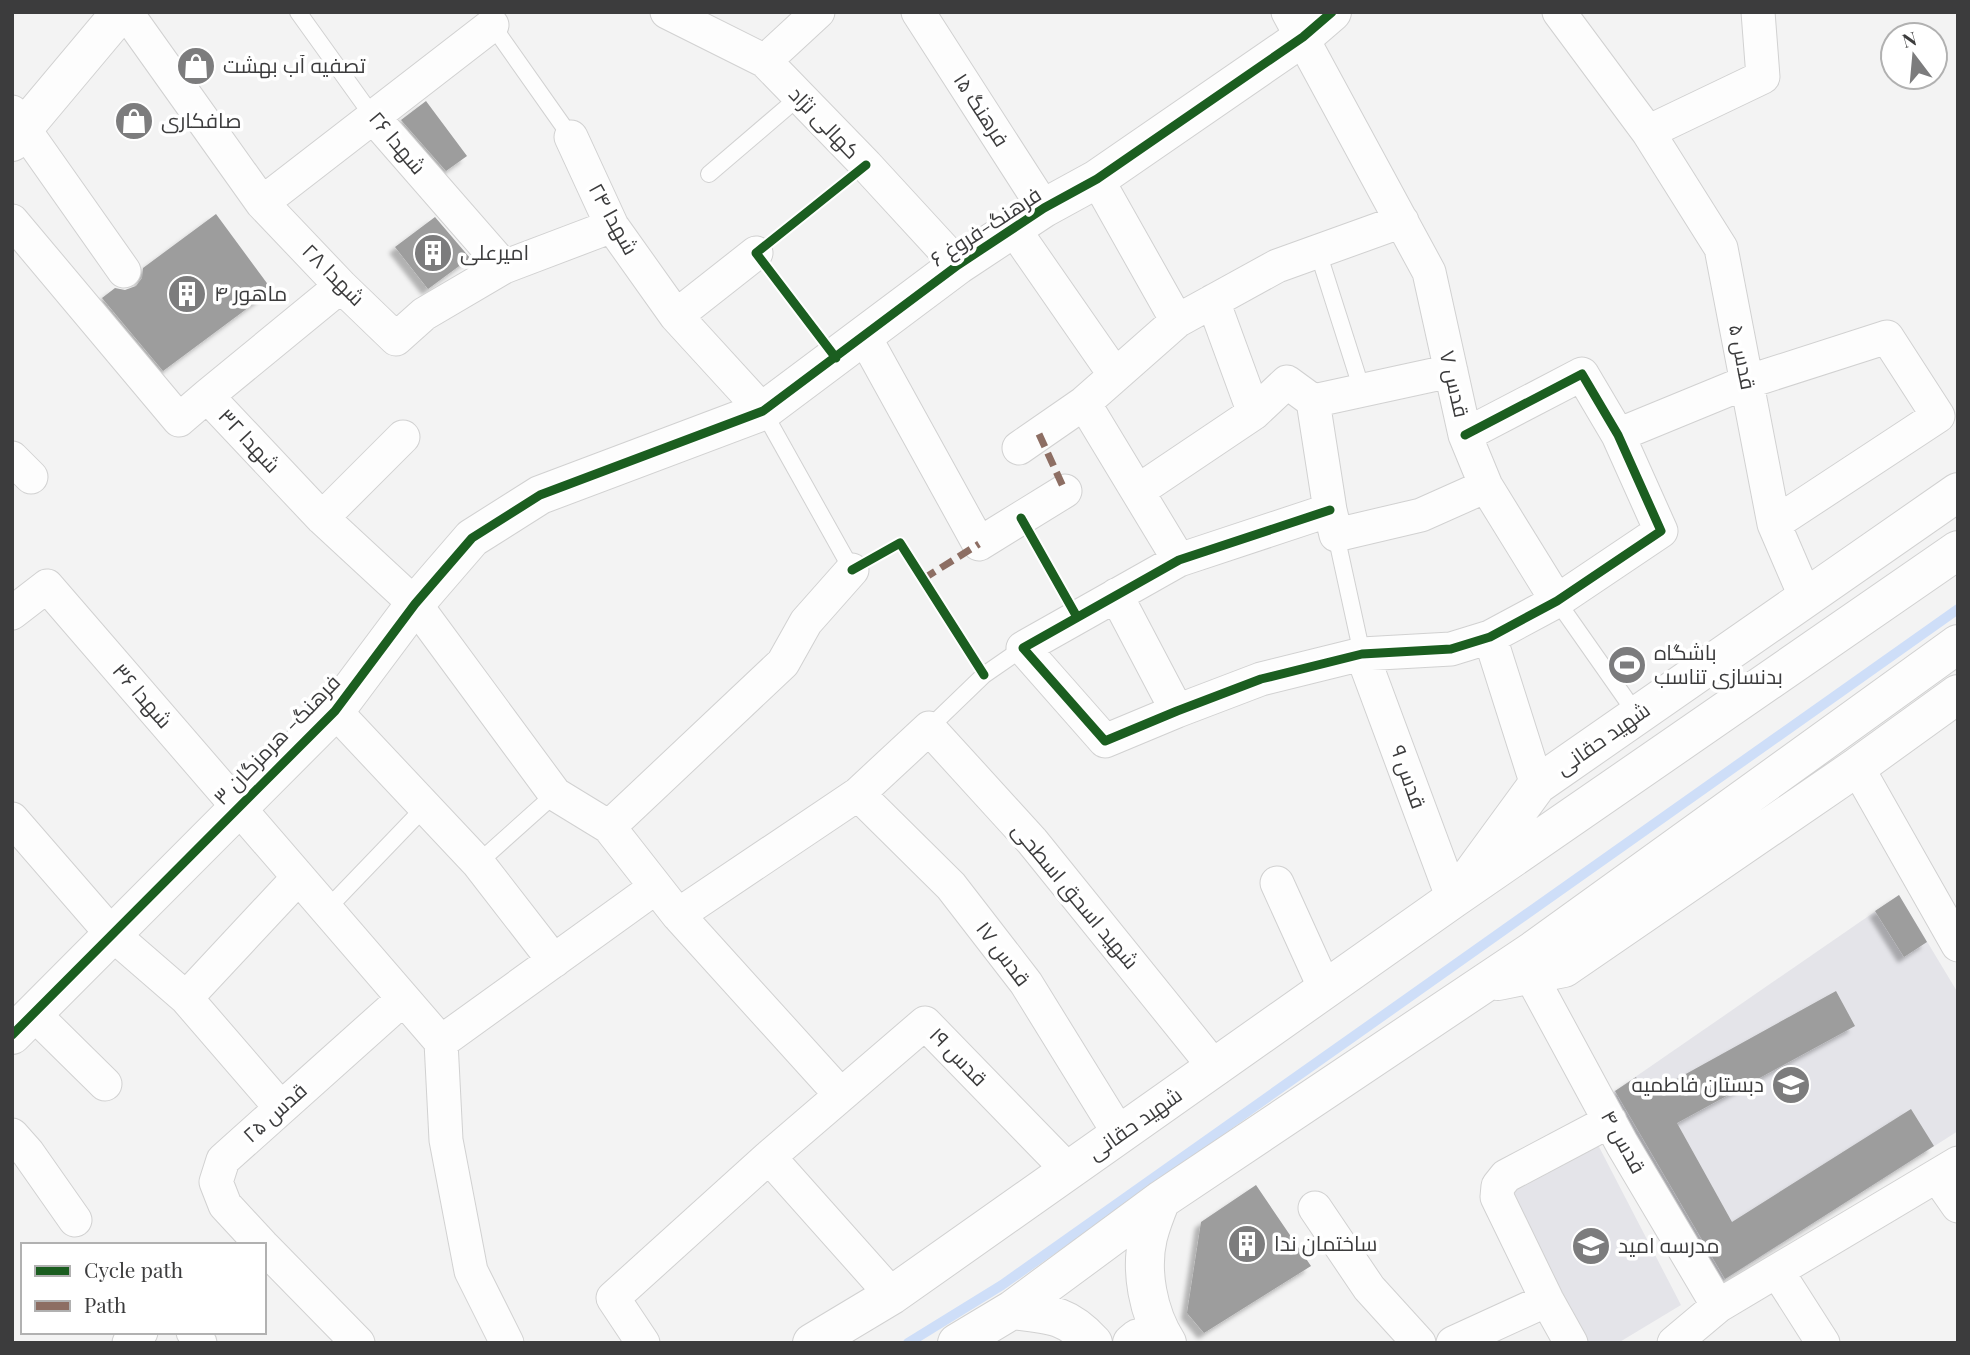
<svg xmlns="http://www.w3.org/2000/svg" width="1970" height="1355" viewBox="0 0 1970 1355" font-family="'Playfair Display',Cairo,serif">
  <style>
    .built { fill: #e4e4e9 }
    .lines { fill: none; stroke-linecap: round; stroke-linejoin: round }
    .stream { stroke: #cedef8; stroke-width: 10 }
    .building { fill: #9d9d9d; filter: url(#shadow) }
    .lane-casing { stroke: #d1d1d1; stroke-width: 18 }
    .street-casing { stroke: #d1d1d1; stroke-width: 35 }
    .secondary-casing { stroke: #d1d1d1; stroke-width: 40 }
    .lane { stroke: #fdfdfd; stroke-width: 16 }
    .street { stroke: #fdfdfd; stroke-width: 33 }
    .secondary { stroke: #fdfdfd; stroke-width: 38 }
    .quiet { stroke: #8d6e63; stroke-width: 7; stroke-dasharray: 14 7; stroke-linecap: butt }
    .cycleway-casing { stroke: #fff; stroke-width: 13 }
    .cycleway { stroke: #1b5e20; stroke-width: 9 }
    .labels { text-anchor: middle; stroke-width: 7; stroke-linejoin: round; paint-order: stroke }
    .poi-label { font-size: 21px; fill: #3c3c3d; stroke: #fff; text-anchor: start }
    .street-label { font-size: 21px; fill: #3c3c3d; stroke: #fff }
  </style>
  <defs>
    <filter id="shadow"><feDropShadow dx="-6" dy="6" stdDeviation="2" flood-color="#0004"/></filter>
  </defs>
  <rect width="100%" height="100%" fill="#f3f3f3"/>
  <path class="built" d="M1899,895L1958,993V1131L1718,1284L1612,1093Z
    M1597,1143L1681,1305L1618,1343H1577L1504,1188Z"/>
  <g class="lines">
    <path class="stream" d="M908,1343L1002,1285L1958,609"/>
  </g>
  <path class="building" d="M426,101L467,156L446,171L401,120Z
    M216,214L272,290L163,371L102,298L115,288L125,290L136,286L142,278L143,268Z
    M435,217L470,258L428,289L395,247Z
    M1899,895L1927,942L1904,957L1875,911Z
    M1836,991L1855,1026L1677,1123L1732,1222L1911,1109L1934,1146L1725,1279L1615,1091L1636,1077L1646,1096Z
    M1256,1185L1311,1266L1204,1333L1187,1313L1201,1222Z"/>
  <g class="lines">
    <defs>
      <path id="lane" d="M298,12L374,118
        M490,22L571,137
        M709,174L799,97
        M1318,252L1362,390
        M763,411L852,570
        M1336,535L1362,654
        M1557,601L1637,715
        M929,728L984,675L1023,648
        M478,863L555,794
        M326,910L425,807"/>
      <path id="street" d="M126,12L262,203L341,286L396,339L424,314L504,267L612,226
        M667,12L765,61L866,165L958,265
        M918,12L1044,208
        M1288,12L1429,272L1465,435L1486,486L1557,601
        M1559,12L1648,132L1721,248L1774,524L1805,596
        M765,61L818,12
        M12,112L124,271
        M374,118L504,267
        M1648,132L1763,77L1758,12
        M571,137L612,226L676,316L763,411
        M1097,179L1177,321
        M262,203L492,25
        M12,221L179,420L207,396L322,518L415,604L555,794L609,827L678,915L841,1095
        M1013,228L1115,375
        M1213,301L1254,413
        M676,316L756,253
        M863,334L979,544L1065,491
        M1451,371L1313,401L1330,510L1336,535L1421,515L1486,486
        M207,396L341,286
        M1084,403L1179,560
        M1618,435L1747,382L1887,337L1938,416L1774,524
        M1019,448L1084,403L1177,321L1277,266L1402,221
        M12,458L31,477
        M1138,491L1254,413L1287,382L1313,401
        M1330,510L1179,560L1023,648L1105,741L1177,711L1261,679L1362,654L1451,649L1490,637L1557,601L1661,531L1618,435L1582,374L1465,435
        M322,518L403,437
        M1116,595L1177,711
        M12,613L47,586L441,1042L446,1140L471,1271L507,1343
        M1490,637L1537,785
        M1362,654L1453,899
        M335,711L478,863L554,961
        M1857,767L1958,945
        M858,794L951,886L1026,983L1120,1135
        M12,819L111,933L186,998L281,1108
        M609,827L783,663L806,622L852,570
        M1277,883L1326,991
        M678,915L858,794L929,728L1032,841L1216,1069
        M1531,976L1622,1144L1718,1306
        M186,998L298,878
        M34,1014L105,1084
        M441,1042L656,887
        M12,1135L28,1153L75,1220
        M769,1157L892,1295
        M1937,1176L1958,1206
        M1315,1208L1369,1288L1419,1343
        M262,1245L225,1205L216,1182L223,1160L403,999
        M264,1247L358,1343
        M1777,1271L1823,1343
        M193,1332L200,1343
        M129,1343L141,1332
        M643,1343L613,1298L769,1157L925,1023L1068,1170
        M1453,1343L1547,1300
        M1571,1343L1547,1300L1497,1197L1498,1186L1506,1176L1610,1121
        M1674,1343L1718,1306L1958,1163"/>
      <path id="secondary" d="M12,142L121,12
        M1469,878L1537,785L1958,492
        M1498,981L1564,968L1857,767L1958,694
        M12,1035L335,711L415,604L472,538L540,495L763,411L958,265L1044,208L1097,179L1303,37L1332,12
        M1161,1200C1156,1212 1151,1225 1148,1237C1140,1271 1148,1313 1167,1343
        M1012,1310C1049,1314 1067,1314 1093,1343
        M812,1343L892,1295L1453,899L1958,550
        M957,1343L1012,1310L1161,1200L1534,950L1958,644
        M1132,1343L1138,1338L1162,1335"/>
    </defs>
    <use href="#lane" class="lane-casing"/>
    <use href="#street" class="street-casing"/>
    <use href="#secondary" class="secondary-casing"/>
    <use href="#lane" class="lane"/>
    <use href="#street" class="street"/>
    <use href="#secondary" class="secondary"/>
    <path class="quiet" d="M1039,434L1065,491
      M923,579L979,544"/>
    <defs>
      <path id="cycleway" d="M836,358L756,253L866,165
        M1330,510L1179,560L1023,648L1105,741L1177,711L1261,679L1362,654L1451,649L1490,637L1557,601L1661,531L1618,435L1582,374L1465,435
        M1021,518L1077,617
        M852,570L900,543L984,675
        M12,1035L335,711L415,604L472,538L540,495L763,411L958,265L1044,208L1097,179L1303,37L1332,12"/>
    </defs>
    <use href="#cycleway" class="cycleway-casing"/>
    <use href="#cycleway" class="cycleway"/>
  </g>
  <defs>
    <symbol id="shop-disc" viewBox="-11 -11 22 22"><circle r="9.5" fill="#7c7c7d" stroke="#fff"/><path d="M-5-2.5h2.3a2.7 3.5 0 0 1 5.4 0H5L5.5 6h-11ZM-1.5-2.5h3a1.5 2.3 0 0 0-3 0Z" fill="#fff"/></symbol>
    <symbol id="building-disc" viewBox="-11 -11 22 22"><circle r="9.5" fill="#7c7c7d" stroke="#fff"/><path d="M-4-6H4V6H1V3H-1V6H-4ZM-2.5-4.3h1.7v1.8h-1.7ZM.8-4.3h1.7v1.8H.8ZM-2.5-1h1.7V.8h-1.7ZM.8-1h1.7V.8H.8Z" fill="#fff"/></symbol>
    <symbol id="stadium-disc" viewBox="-11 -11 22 22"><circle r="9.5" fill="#7c7c7d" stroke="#fff"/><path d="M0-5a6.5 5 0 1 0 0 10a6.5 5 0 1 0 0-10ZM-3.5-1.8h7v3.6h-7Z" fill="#fff"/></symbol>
    <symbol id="school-disc" viewBox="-11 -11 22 22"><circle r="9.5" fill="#7c7c7d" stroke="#fff"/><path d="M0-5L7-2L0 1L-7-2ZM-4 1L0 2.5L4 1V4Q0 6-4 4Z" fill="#fff"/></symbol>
  </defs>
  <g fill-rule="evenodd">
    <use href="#shop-disc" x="174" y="44" width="44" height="44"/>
    <use href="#shop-disc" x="112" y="99" width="44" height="44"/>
    <use href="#building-disc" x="411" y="231" width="44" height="44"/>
    <use href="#building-disc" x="165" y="272" width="44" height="44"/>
    <use href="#stadium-disc" x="1605" y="643" width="44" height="44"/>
    <use href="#school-disc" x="1769" y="1063" width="44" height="44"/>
    <use href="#building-disc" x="1225" y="1222" width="44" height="44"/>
    <use href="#school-disc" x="1569" y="1224" width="44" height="44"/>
  </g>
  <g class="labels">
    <g class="poi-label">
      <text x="223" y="73">تصفیه آب بهشت</text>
      <text x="161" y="128">صافکاری</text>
      <text x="460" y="260">امیرعلی</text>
      <text x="214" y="301">ماهور ۴</text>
      <text x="1654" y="660">باشگاه<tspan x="1654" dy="24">بدنسازی تناسب</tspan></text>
      <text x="1764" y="1092" text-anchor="end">دبستان فاطمیه</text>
      <text x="1274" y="1251">ساختمان ندا</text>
      <text x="1618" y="1253">مدرسه امید</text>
    </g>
    <g class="street-label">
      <text transform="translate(981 110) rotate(57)" y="7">فرهنگ ۱۵</text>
      <text transform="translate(824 123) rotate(46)" y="7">کهالی نژاد</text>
      <text transform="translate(397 143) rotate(50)" y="7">شهدا ۲۶</text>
      <text transform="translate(613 219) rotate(61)" y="7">شهدا ۲۴</text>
      <text transform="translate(986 227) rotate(-33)" y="7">فرهنگ-فروغ ۶</text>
      <text transform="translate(333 275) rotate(45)" y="7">شهدا ۲۸</text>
      <text transform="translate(1742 357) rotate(79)" y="7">قدس ۵</text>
      <text transform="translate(1454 384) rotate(77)" y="7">قدس ۷</text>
      <text transform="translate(249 441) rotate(47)" y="7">شهدا ۳۲</text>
      <text transform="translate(142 696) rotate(49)" y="7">شهدا ۳۶</text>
      <text transform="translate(1603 739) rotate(-35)" y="7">شهید حقانی</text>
      <text transform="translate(277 740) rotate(-46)" y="7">فرهنگ- هرمزگان ۳</text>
      <text transform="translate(1408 777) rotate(70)" y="7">قدس ۹</text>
      <text transform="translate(1075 896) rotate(50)" y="7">شهید اسحق اسطحی</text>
      <text transform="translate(1003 954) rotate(53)" y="7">قدس ۱۷</text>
      <text transform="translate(958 1057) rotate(46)" y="7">قدس ۱۹</text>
      <text transform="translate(275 1113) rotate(-42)" y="7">قدس ۲۵</text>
      <text transform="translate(1135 1124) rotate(-35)" y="7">شهید حقانی</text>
      <text transform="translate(1623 1142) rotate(61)" y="7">قدس ۴</text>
    </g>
  </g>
  <rect width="1970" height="1355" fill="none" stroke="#3c3c3d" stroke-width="28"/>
  <rect x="21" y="1243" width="245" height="91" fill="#ffffff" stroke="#b1b1b1" stroke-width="2"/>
  <rect x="35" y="1266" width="35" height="10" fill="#1b5e20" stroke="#b1b1b1" stroke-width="2"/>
  <text x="84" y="1278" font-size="21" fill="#3c3c3d">Cycle path</text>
  <rect x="35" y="1301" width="35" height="10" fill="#8d6e63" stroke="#b1b1b1" stroke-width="2"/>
  <text x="84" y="1313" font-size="21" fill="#3c3c3d">Path</text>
  <g transform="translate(1914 56) rotate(344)"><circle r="33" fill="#ffffff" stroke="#b1b1b1" stroke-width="2"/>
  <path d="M0-5L12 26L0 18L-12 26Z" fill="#7c7c7d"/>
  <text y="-10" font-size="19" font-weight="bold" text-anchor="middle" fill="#3c3c3d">N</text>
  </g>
</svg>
